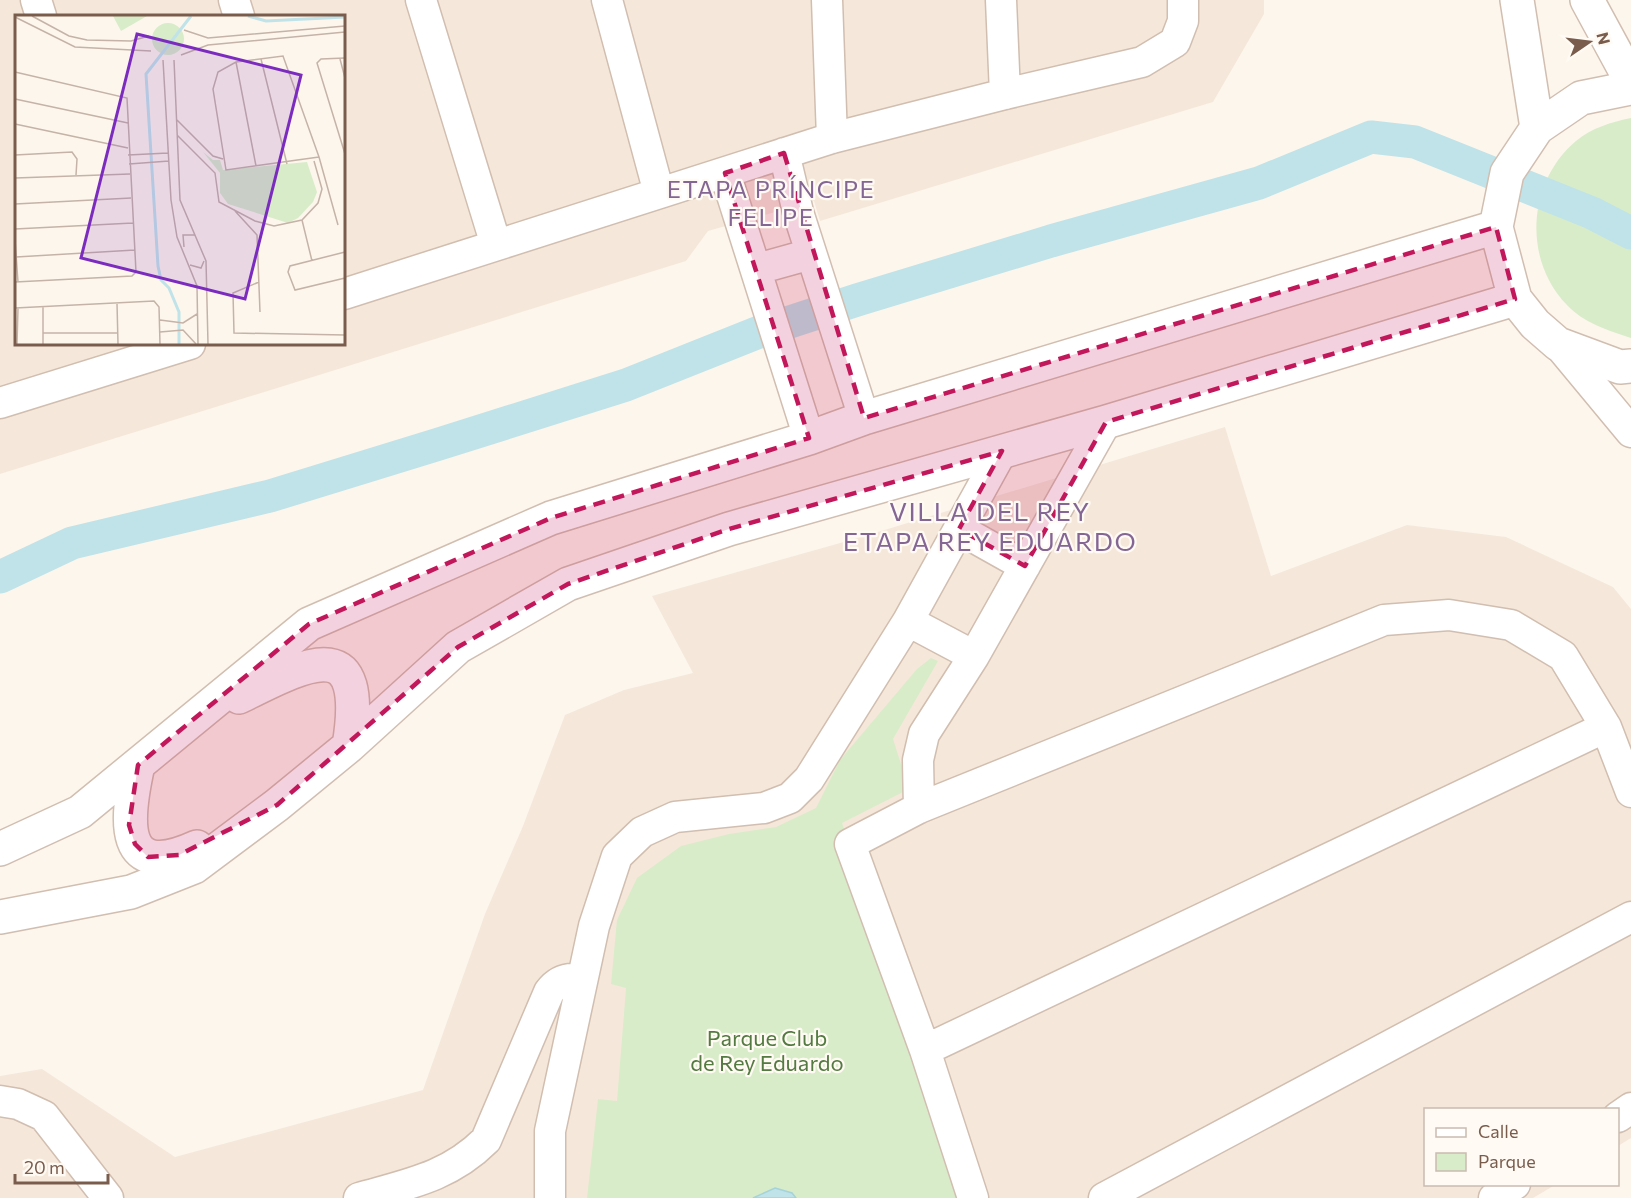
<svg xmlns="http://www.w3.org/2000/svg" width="1631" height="1198" viewBox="0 0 1631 1198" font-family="Commissioner,sans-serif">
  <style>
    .residential { fill: #f5e8da; fill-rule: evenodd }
    .green { fill: #d8ecc9 }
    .water { fill: #bfe3e8; stroke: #a5d3da; stroke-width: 1.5 }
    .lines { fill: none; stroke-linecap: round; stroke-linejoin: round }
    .canal { stroke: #bfe3e8; stroke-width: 33 }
    .minor-casing { stroke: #d1beb0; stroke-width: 33 }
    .tertiary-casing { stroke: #d1beb0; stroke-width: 36 }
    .minor { stroke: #fff; stroke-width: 30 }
    .tertiary { stroke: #fff; stroke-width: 33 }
    .marked { fill: #c2185b; fill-opacity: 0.2; stroke: #c2185b; stroke-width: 4.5; stroke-dasharray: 12 8; stroke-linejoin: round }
    .labels { text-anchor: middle; stroke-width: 4.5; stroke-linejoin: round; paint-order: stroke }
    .park-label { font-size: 22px; fill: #537a41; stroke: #fffaf3 }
    .neighbourhood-label { font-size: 24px; letter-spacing: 1.5px; fill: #846695; stroke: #fffaf3 }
    .quarter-label { font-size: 26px; letter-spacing: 1.5px; fill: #846695; stroke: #fffaf3 }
    .inset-river { fill: none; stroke: #bfe3e8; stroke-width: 3 }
    .inset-road { fill: none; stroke: #c5b3a7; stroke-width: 1.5 }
    .view { fill: #7b2cbf; fill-opacity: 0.15; stroke: #7b2cbf; stroke-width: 3 }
    .inset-edge { fill: none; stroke: #7a5c4d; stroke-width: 3 }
  </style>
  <rect width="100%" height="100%" fill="#fdf6ec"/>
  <path class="residential" d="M0,0H1264V14L1213,102L820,221L814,201L708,231L686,261L0,474ZM16,16H344V344H16Z
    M1225,427L1271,576L1407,525L1506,537L1613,587L1631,609V1138L1618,1146V1110H1426V1184L1555,1185L1533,1198H0V1076L42,1069L175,1157L423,1090L485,914L523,826L565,715L624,690L693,673L652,596L858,538Z"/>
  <path class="green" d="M1631,118V338C1607,330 1584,323 1567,305C1522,259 1528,181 1576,141C1591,128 1612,122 1631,118Z
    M931,658L938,661L893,739L909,789L842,823L973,1198H587L598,1099L617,1101L626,988L611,984L617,920L637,878L681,846L729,834L776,827L816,808L840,760L917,669Z"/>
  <path class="water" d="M775,1188L792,1193L796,1198H753Z"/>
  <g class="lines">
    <path class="canal" d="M0,577L72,543L270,496L439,444L626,385L759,332L857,300L1051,241L1259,183L1371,137L1415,142L1592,213L1631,233"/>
    <defs>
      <path id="minor" d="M36,0L41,16
        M234,0L239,16
        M421,0L496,245
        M607,0L659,193
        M827,0L832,138
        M1001,0L1005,94
        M784,153L798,212L864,418
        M725,173L809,438
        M757,269L811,254
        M344,294L832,138L1005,94L1142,62L1175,42L1183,21V0
        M1558,344L1631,432
        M0,403L190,344
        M959,529L1025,566
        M908,621L974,656
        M919,808L918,760L924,734L974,656L1106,422
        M925,1050L1606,727
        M0,1101L18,1104L44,1116L108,1198
        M1618,1117L1631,1108
        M359,1198C408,1184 449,1177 486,1140L549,992C558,980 567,977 581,980
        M550,1198V1131L594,926L617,856L642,832L675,817L764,808L790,798L809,779L908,621L1002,451
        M973,1198L925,1050L850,844L919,808L1384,620L1449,615L1511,625L1563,656L1606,727L1631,792
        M1104,1198L1631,917
        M1494,1198L1515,1184"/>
      <path id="tertiary" d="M1517,0L1537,128
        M1587,0L1631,81
        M1631,88L1581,98L1537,128L1507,173L1496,227L1515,299L1535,324L1558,344L1620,367L1631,366
        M239,697C309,662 368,630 349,746
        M138,765C126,819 118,883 197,847
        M0,849L80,812L309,624L551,518L809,438L864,418L1496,227
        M0,917L131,892L194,867L277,805L349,746L458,647L568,584L729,529L1106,422L1515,299"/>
    </defs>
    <use href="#minor" class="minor-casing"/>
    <use href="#tertiary" class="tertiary-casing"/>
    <use href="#minor" class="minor"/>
    <use href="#tertiary" class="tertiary"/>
  </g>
  <path class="marked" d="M784,153L864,418L1496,227L1515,299L1106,422L1025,566L959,529L1002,451L729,529L568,584L458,647L277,805L179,855L148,857L135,844L129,825L138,765L309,624L551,518L809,438L725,173Z"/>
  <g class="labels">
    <g class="park-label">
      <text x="767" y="1046">Parque Club<tspan x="767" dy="25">de Rey Eduardo</tspan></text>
    </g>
    <g class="neighbourhood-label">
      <text x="771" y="198">ETAPA PRÍNCIPE<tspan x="771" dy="28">FELIPE</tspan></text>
    </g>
    <g class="quarter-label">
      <text x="990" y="521">VILLA DEL REY<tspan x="990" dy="30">ETAPA REY EDUARDO</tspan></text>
    </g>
  </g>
  <g transform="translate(15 15)">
    <rect width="330" height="330" fill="#fdf6ec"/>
    <path d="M98,1H132L106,16ZM137 24a16 16 0 1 1 32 0a16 16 0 1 1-32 0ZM188,137L198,145H205L208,155L292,147L302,177L298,187L283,203L273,208L213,189L205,178V158Z" fill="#d8ecc9"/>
    <path class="inset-river" d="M233,1L251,6L330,2M164,329V297L154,273L146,265L143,251L131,59L176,1"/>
    <path class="inset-road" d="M17,1L54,21L72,25L116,26L134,21M0,2L60,32L136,36M169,15L193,23L330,11M166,40L193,30L330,17M330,43L306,44L302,48L330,139M246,44L272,149M325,44L330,63M148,45L156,185L162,222L182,271L183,329M159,45L165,185L191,246L193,329M221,47L241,151M0,57L112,83L121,257L117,261L0,267M0,84L113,108M162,105L198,141L208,144M0,109L113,133M162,120L200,158L204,187L240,206L259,211L287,205L303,188L307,174L299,146M0,140L57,137L62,144L61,160M113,140L153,138M304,142L211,155L198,74L203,57L221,47L268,41L304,142L323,210M114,149L154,146M0,163L115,159M0,189L116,183M220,196L242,220L245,297M287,205L297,246M0,214L118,208M0,225L3,267M169,232L168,220H180M330,237L275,251L273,257L280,275L330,263M1,242L120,235M175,250L186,253L189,246M244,267L218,278L219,318L330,320M102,288L103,329M28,292V329M0,293L139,286L144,292L145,329M145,305L168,308L182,299M145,317L168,315L181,329M28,318H103M2,329L3,293"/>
    <path class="view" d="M122,19L286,60L230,284L66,243Z"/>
    <rect width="330" height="330" class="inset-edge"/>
  </g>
  <rect x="1424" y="1108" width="195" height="78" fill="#fffaf3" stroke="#cabbb1" stroke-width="1.5"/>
  <rect x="1436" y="1128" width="30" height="9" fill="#ffffff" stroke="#cabbb1" stroke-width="1.5"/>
  <text x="1478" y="1138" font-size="18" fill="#7a5c4d">Calle</text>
  <rect x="1436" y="1153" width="30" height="18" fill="#d8ecc9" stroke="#cabbb1" stroke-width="1.5"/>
  <text x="1478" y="1168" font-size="18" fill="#7a5c4d">Parque</text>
  <g transform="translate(1589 42) rotate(76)" stroke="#fffaf3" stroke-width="4.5" paint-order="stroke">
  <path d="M0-4.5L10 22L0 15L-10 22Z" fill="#7a5c4d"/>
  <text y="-9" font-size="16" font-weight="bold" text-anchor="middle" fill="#7a5c4d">N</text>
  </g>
  <path d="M15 1174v9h93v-9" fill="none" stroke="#7a5c4d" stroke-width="3"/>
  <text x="24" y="1174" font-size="18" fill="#7a5c4d" stroke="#fffaf3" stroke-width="4.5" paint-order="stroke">20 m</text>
</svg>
